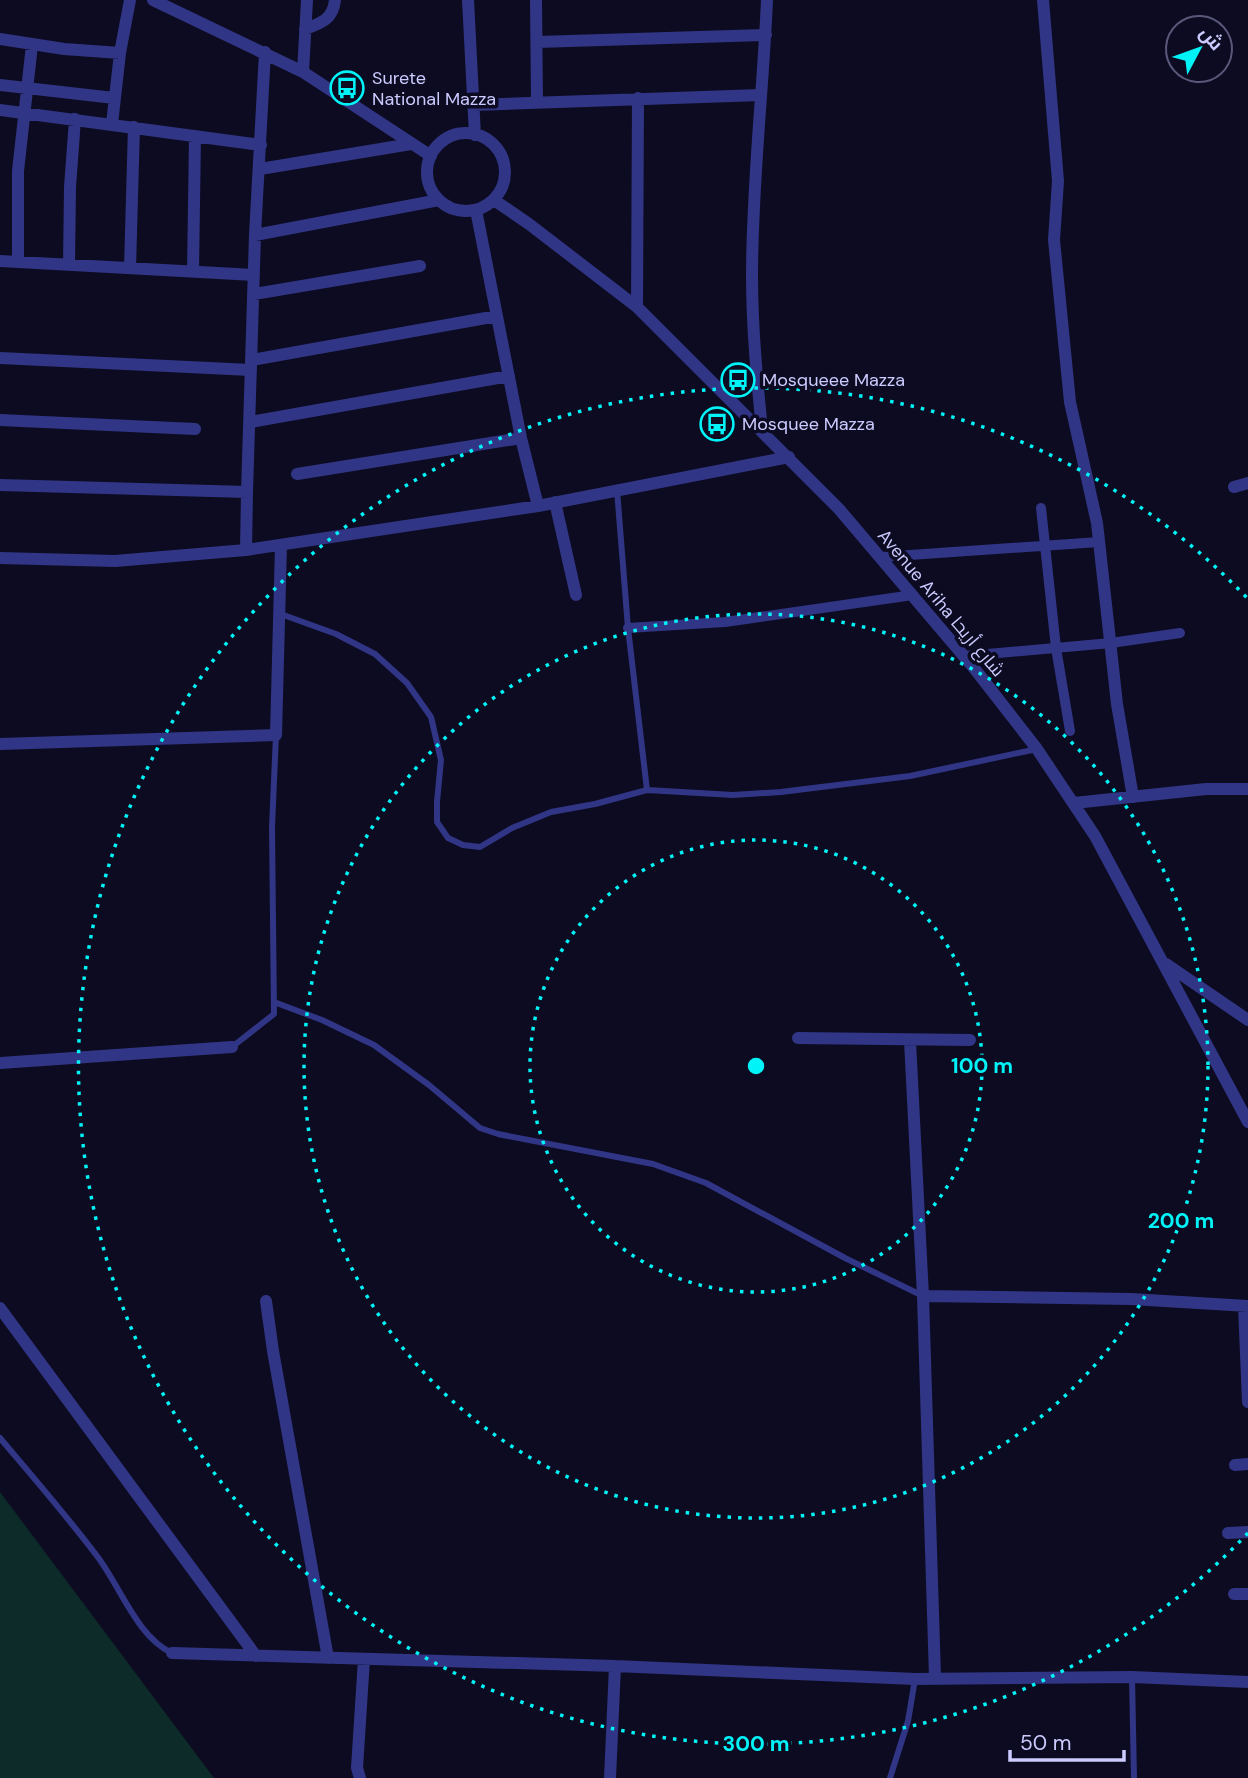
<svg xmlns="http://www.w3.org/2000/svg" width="1248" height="1778" viewBox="0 0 1248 1778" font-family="'DM Sans',Cairo,sans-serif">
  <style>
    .green { fill: #0d2b28 }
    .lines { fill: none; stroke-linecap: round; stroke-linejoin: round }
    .service { stroke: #313585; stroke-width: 6 }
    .pedestrian { stroke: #313585; stroke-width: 10 }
    .minor { stroke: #313585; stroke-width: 12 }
    .ring { fill: none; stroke: #00f3f6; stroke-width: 3.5; stroke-dasharray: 3.5 7 }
    .labels { text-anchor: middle; stroke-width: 7; stroke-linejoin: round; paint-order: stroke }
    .poi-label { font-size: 18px; fill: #cccbff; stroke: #0d0b21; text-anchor: start }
    .street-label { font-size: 18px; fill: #cccbff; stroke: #0d0b21 }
    .centre { fill: #00f3f6; stroke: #0d0b21; stroke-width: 3.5 }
    .ring-label { font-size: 21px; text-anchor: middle; font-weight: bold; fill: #00f3f6; stroke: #0d0b21; stroke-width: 7; stroke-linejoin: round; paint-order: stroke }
  </style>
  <rect width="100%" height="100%" fill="#0d0b21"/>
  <path class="green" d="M0,1492L214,1778H0Z"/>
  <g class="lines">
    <path class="service" d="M617,490L628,628L647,790
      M278,613L336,634L375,654L407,683L431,717L441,760L437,802V822L448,838L463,845L480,847L512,828L551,812L595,804L647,790L733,795L781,792L910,776L1037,749
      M274,1002L322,1020L374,1045L429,1085L480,1128L498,1134L653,1164L706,1183L845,1258L923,1296
      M232,1047L274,1014L272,827L276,735
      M0,1438C33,1477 66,1515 97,1556C120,1586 137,1637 172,1653
      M1132,1677L1134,1778
      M890,1778L908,1721L915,1679"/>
    <path class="pedestrian" d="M1041,508L1056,648L1070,731
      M881,557L1099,542
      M628,628L725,622L913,595
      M965,656L1111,643L1180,633"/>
    <path class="minor" d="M153,0L303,72L431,156
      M468,0L475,135
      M536,0L537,101
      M1043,0L1058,181L1054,240L1070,402L1097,523L1117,704L1133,797
      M305,29C322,23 333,19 335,0
      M0,39L64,49L120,53
      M537,42L766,35
      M303,72L307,0
      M0,85L114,98
      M473,105L760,95
      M0,110L261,145
      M112,124L120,53L130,0
      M427 172a39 39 0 1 1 78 0a39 39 0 1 1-78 0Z
      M260,169L411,144
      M494,200L529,224L637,307L839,509L974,668L1037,749L1095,836L1248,1122
      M476,210L521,438L538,506
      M255,235L439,200
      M0,261L254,275
      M18,262V171L32,45
      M69,265L70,187L75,119
      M130,268L134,127
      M193,272L195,136
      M254,294L420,266
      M637,307L638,98
      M0,358L251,370
      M252,360L497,316
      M0,420L195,429
      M250,422L509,376
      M762,430C757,379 752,328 752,276C752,184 763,92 767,0
      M297,474L521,438
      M0,485L247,492L246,550
      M1234,487L1248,483
      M247,492L255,235L265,52
      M555,502L576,595
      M0,558L115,561L246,550L538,506L789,457
      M0,744L276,735L281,545
      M1074,803L1206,789H1248
      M1166,964L1248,1020
      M798,1038L970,1040
      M910,1041L923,1296L935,1677
      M0,1063L232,1047
      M923,1296L1131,1299L1248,1306
      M266,1301L273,1351L328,1658
      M1244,1306L1248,1402
      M0,1308L256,1656
      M1235,1465L1248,1464
      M1228,1533L1248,1532
      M1234,1594H1248
      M172,1653L615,1666L915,1679L1132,1677L1248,1682
      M360,1778L357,1768L364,1659
      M610,1778L615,1666"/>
  </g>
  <g class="ring">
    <circle cx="756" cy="1066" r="226"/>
    <circle cx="756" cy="1066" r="452"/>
    <path d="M1248 1533A678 678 0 1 1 1248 599"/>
  </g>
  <defs>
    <symbol id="bus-ring" viewBox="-11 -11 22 22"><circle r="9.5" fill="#0d0b21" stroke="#00f3f6" stroke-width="1.5"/><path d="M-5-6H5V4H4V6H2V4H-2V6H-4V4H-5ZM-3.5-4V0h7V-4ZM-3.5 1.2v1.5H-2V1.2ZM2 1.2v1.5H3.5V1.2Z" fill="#00f3f6"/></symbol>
  </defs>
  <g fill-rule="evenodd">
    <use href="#bus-ring" x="328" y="69" width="38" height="38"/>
    <use href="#bus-ring" x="719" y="361" width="38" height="38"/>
    <use href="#bus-ring" x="698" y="405" width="38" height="38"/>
  </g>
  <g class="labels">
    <g class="poi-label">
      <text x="372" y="84">Surete<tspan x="372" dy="21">National Mazza</tspan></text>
      <text x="762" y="386">Mosqueee Mazza</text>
      <text x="742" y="430">Mosquee Mazza</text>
    </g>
    <g class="street-label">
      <text transform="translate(941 603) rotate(50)" y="6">Avenue Ariha شارع أريحا</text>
    </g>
  </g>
  <circle cx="756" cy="1066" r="10" class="centre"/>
  <g class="ring-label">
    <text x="982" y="1073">100 m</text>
    <text x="1181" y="1228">200 m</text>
    <text x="756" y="1751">300 m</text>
  </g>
  <g transform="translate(1199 49) rotate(49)"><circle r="33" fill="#0d0b21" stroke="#59587a" stroke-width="2"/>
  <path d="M0-5L12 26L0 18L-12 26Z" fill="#00f3f6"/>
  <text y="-10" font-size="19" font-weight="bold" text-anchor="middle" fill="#cccbff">ش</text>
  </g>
  <path d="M1010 1750v10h114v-10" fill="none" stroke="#cccbff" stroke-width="3.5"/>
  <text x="1020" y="1750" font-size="21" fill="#cccbff" stroke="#0d0b21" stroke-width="5" paint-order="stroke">50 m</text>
</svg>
